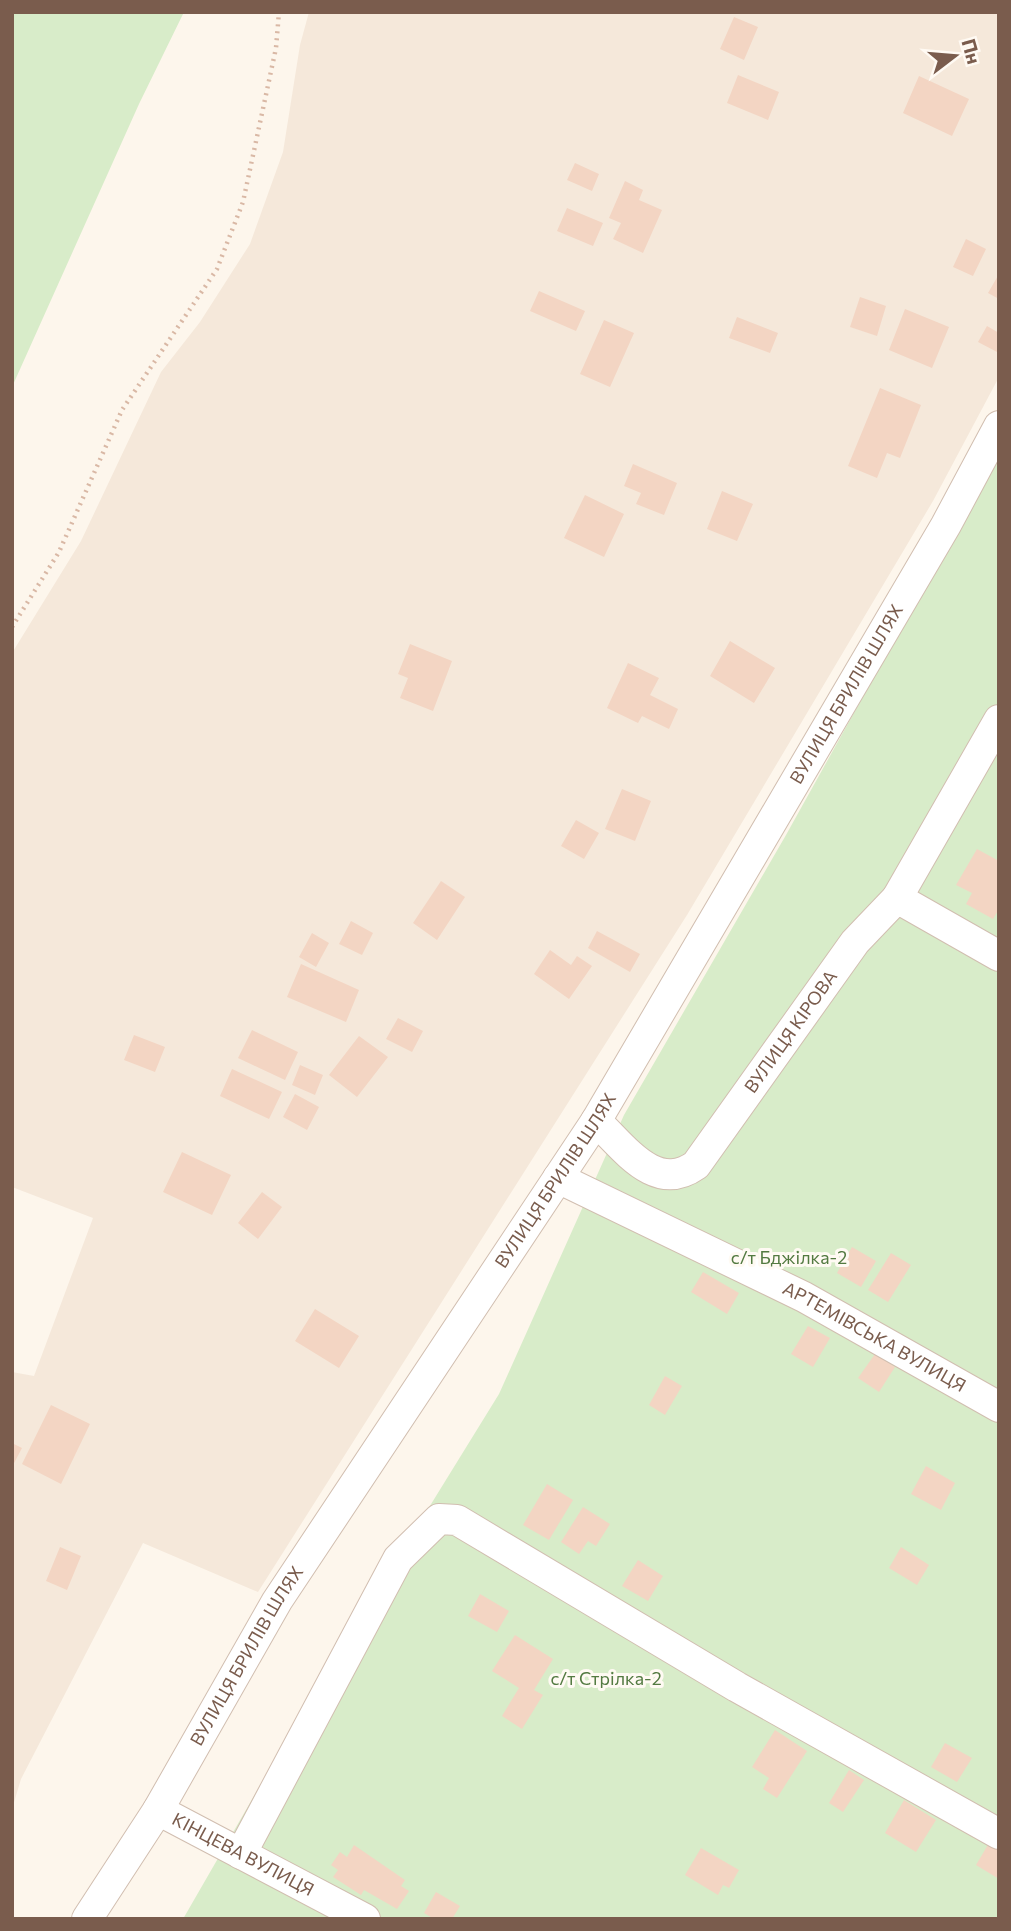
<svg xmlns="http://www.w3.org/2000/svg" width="1011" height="1931" viewBox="0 0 1011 1931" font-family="Commissioner,sans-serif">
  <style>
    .residential { fill: #f5e8da }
    .green { fill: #d8ecc9 }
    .building { fill: #f3d5c3 }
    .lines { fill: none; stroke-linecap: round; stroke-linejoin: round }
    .street-casing { stroke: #d1beb0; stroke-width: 32 }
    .path { stroke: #d9b8a5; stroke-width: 4.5; stroke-dasharray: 2 5; stroke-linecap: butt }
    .street { stroke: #fff; stroke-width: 30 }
    .labels { text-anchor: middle; stroke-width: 6; stroke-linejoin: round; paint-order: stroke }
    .street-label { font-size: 18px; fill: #7a5c4d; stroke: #fffaf3 }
    .park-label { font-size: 18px; fill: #537a41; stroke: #fffaf3 }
  </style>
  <rect width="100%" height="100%" fill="#fdf6ec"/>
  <path class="residential" d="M309,12H999V377L933,501L687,915L258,1592L143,1543L21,1779L12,1809V1372L34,1376L93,1218L12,1187V653L81,541L161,372L200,322L250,244L283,152L300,45Z"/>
  <path class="green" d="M12,12H184L139,104L12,387Z
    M999,452V1919H183L299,1718L499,1394L624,1115L786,835Z"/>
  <path class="building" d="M734,17L758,27L744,60L720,49Z
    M738,75L779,92L768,120L727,103Z
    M919,76L969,99L952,136L903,113Z
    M575,163L599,174L592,191L567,180Z
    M625,181L643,190L639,200L662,210L643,253L613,239L621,223L609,218Z
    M567,208L603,223L593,246L557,231Z
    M966,239L986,249L973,276L953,267Z
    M999,274V299L988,293Z
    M539,291L585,311L576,331L530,311Z
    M860,297L886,306L877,336L850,327Z
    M905,309L949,327L932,368L889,350Z
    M737,317L778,333L770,353L729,338Z
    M604,320L634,333L610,387L580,374Z
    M987,326L999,333V353L978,342Z
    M880,388L921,405L900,458L887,453L877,478L848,466Z
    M633,464L677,483L664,515L636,504L641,493L624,486Z
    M722,491L753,504L737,541L707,529Z
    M585,495L624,514L604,557L564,538Z
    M730,641L775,668L754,703L710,676Z
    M410,644L452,661L433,711L400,698L408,678L398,674Z
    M628,663L659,678L650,695L678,709L669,729L642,716L638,723L607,708Z
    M622,789L651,801L635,841L605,829Z
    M576,820L599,833L584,859L561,846Z
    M977,849L999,861V909L993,919L966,904L972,893L956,885Z
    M441,881L465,897L437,940L413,923Z
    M351,921L373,933L362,955L339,944Z
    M597,931L640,954L630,972L588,948Z
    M312,933L329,943L316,967L299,957Z
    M550,950L571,965L577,956L592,966L569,999L534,974Z
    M301,964L359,990L346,1022L287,997Z
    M398,1018L423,1031L412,1052L386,1039Z
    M252,1030L298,1052L285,1080L238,1058Z
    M134,1035L165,1047L155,1072L124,1060Z
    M359,1036L388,1057L357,1097L329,1075Z
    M300,1065L323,1075L315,1095L292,1085Z
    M232,1069L282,1092L269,1119L220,1096Z
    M295,1094L319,1107L307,1130L283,1117Z
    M182,1152L231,1175L212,1215L163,1192Z
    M262,1192L282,1207L258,1239L238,1223Z
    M852,1247L876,1261L861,1287L837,1273Z
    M891,1253L911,1265L888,1302L868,1290Z
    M703,1272L739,1293L727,1314L691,1292Z
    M315,1309L359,1336L339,1368L295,1341Z
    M808,1326L830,1338L813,1367L791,1354Z
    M875,1354L895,1367L879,1392L858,1378Z
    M665,1376L682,1386L665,1415L649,1405Z
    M51,1405L90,1424L61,1484L22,1464Z
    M12,1443L22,1448L12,1467Z
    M926,1466L955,1483L941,1510L911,1494Z
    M547,1484L573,1500L549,1540L523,1525Z
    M583,1507L610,1524L596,1546L588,1541L579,1554L561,1542Z
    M60,1547L81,1556L67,1590L46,1581Z
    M901,1547L929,1565L917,1585L889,1568Z
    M638,1560L663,1576L648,1601L622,1586Z
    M480,1594L509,1611L497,1632L468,1616Z
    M515,1635L553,1659L534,1690L543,1695L522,1729L502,1716L519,1688L492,1671Z
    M775,1730L807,1751L777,1798L763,1789L769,1778L752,1767Z
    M945,1743L972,1758L957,1782L931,1767Z
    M849,1770L864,1780L843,1812L829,1803Z
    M904,1800L936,1820L916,1852L885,1833Z
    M992,1838L999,1842V1879L976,1865Z
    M354,1845L405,1880L401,1886L409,1891L397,1909L364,1890L361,1895L333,1877L338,1870L331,1865L340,1852L347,1857Z
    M701,1848L739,1870L729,1888L723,1885L718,1895L685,1875Z
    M436,1892L460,1906L452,1919H434L424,1913Z"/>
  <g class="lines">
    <defs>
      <g id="street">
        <path d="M897,898L999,720"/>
        <path id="s1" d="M596,1121C625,1148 655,1194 696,1165L855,942L897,898L999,956"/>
        <path id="s2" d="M558,1178L804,1297L999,1407"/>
        <path id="s3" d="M158,1810L365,1919"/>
        <path d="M241,1854L398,1559L439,1519L457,1520L737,1687L999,1834"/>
        <path id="s4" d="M87,1919L158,1810L277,1601L596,1121L946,525L999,426"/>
      </g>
    </defs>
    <use href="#street" class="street-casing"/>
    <path class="path" d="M12,627L59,552L122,410L217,269L243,202L276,48L279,12"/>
    <use href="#street" class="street"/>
  </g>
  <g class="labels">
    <g class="street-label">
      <text dy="6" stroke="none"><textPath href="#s4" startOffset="1442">ВУЛИЦЯ БРИЛІВ ШЛЯХ</textPath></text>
      <text dy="6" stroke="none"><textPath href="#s1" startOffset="285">ВУЛИЦЯ КІРОВА</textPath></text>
      <text dy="6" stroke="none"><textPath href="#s4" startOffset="875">ВУЛИЦЯ БРИЛІВ ШЛЯХ</textPath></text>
      <text dy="6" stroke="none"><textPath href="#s2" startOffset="354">АРТЕМІВСЬКА ВУЛИЦЯ</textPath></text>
      <text dy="6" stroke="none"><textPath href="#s4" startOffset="308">ВУЛИЦЯ БРИЛІВ ШЛЯХ</textPath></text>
      <text dy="6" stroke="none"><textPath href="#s3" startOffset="96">КІНЦЕВА ВУЛИЦЯ</textPath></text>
    </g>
    <g class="park-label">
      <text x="789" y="1264">с/т Бджілка-2</text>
      <text x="606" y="1685">с/т Стрілка-2</text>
    </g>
  </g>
  <rect width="1011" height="1931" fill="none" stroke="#7a5c4d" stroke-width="28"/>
  <g transform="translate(955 56) rotate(74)" stroke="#fffaf3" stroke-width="5" paint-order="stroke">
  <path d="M0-5L12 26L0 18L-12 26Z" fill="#7a5c4d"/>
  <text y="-10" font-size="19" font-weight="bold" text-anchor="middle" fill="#7a5c4d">Пн</text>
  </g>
</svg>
